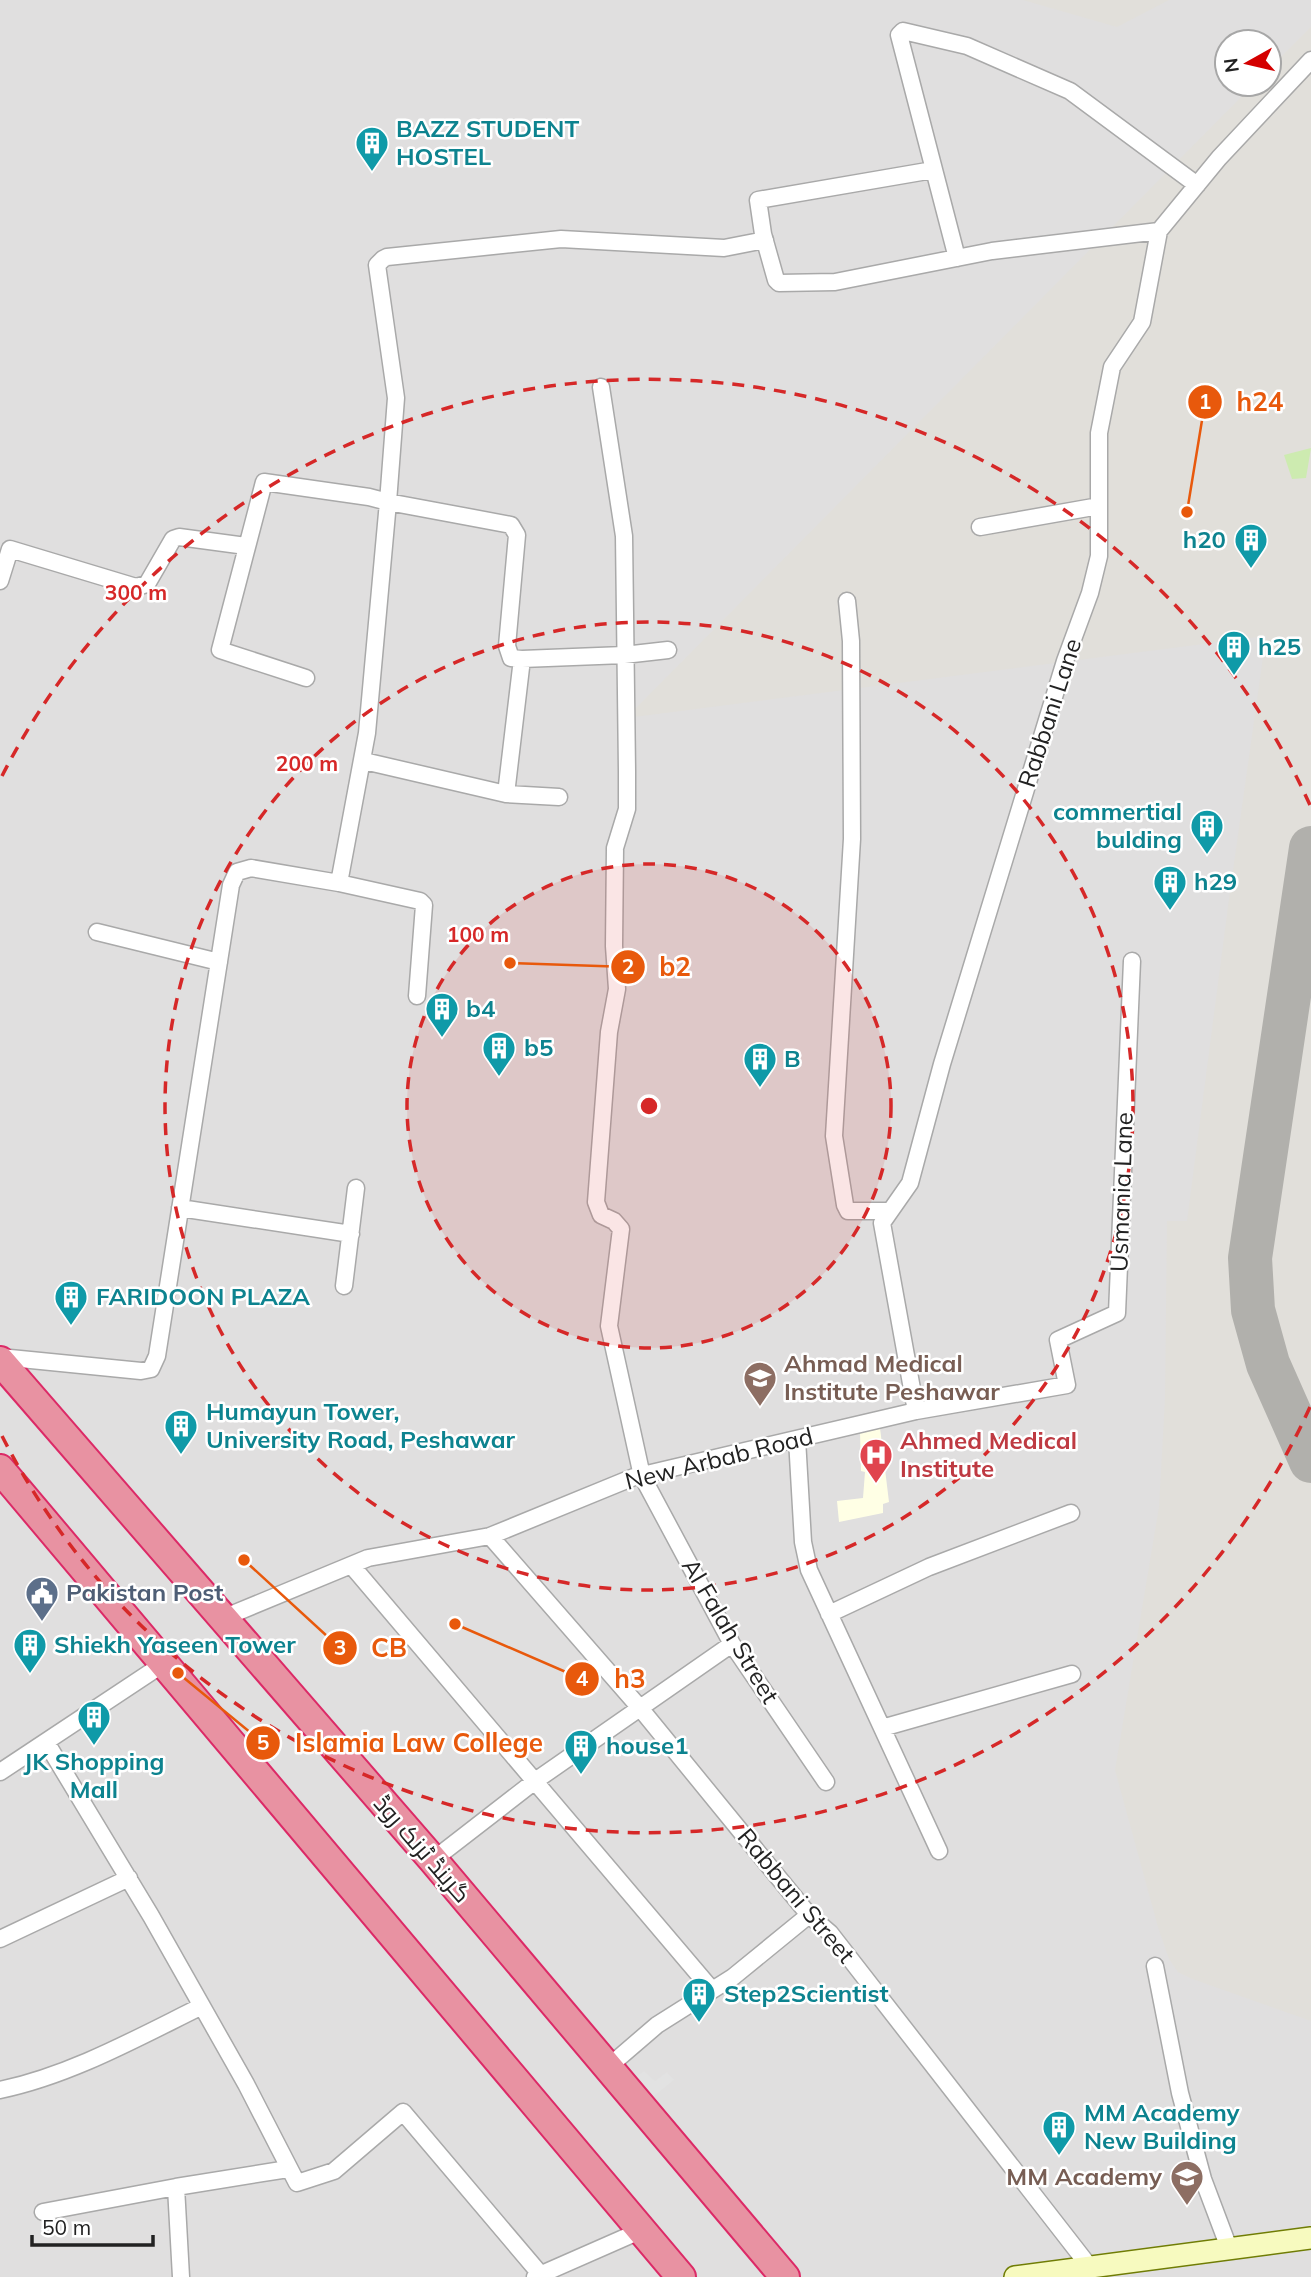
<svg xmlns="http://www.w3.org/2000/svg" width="1311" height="2277" viewBox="0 0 1311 2277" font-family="Mulish,Cairo,sans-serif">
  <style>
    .residential { fill: #e0dfdf; fill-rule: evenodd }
    .education { fill: #ffffe5 }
    .airport { fill: #e1dfda }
    .grass { fill: #cdebb0 }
    .parking { fill: #e2e2e2 }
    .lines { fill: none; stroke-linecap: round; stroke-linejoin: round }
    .taxiway { stroke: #b1b0ac; stroke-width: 44 }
    .street-casing { stroke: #a9a9a9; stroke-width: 19 }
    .secondary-casing { stroke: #707d05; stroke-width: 24 }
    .highway-casing { stroke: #dc2a67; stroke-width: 32 }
    .street { stroke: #fff; stroke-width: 16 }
    .secondary { stroke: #f7fabf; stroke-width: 21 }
    .highway { stroke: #e892a2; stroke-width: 28 }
    .ring { fill: none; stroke: #d62828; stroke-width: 3.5; stroke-dasharray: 12 9 }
    .labels { text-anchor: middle; stroke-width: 5; stroke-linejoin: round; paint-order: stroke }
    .culture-label { font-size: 24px; font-weight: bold; fill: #0d838f; stroke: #fff; text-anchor: start }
    .street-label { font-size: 24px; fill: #222; stroke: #fff }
    .education-label { font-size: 24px; font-weight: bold; fill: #785e54; stroke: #fff; text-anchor: start }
    .health-label { font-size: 24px; font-weight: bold; fill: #be3a42; stroke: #fff; text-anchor: start }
    .service-label { font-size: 24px; font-weight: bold; fill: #4e5e75; stroke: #fff; text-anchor: start }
    .centre { fill: #d62828; stroke: #fff; stroke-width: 3.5 }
    .ring-label { font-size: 21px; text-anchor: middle; font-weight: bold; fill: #d62828; stroke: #fff; stroke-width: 5; stroke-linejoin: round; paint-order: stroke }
    .leader { fill: none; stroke: #e8590c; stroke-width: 2.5 }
    .callout-dot { fill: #e8590c; stroke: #fff; stroke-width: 2.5 }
    .mark-label { font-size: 21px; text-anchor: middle; font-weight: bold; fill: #fff }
    .callout-label { font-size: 26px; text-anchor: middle; font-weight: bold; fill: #e8590c; stroke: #fff; stroke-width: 5; stroke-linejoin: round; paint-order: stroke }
  </style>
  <rect width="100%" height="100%" fill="#f2efe9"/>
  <path class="residential" d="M0,0H1311V2277H0ZM1227,42H1269V84H1227Z"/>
  <path class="education" d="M880,1428L889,1502L883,1504V1513L839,1522L837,1501L863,1498L865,1472L861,1471L860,1431Z"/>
  <path class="airport" d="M1023,0H1169L1117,27Z
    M1311,27V2021L1190,1978L1178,1972L1169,1959L1158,1927L1115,1770L1159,1507L1165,1400L1167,1221H1187L1229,899L1266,636L626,718L1254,84H1269V69Z"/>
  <path class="grass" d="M1311,448L1306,478L1292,479L1284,455Z"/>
  <path class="parking" d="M644,2071L655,2081L667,2072L674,2080L643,2105L628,2083Z"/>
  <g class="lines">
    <path class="taxiway" d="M1311,848L1250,1258L1253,1310L1268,1364L1311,1461"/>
    <defs>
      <path id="street" d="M933,170L758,200L763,234L776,280L779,283L835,282L992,251L1159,231
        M957,258L899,35L903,31L967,46L1070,91L1197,185
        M601,387L624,536L627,771V809L615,848L614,946L617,989L609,1032L596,1202L601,1215L614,1221L621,1229L609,1326L642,1476L732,1644L826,1782
        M980,527L1099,506
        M0,581L10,549L136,587L147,584L173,539L179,537L246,546
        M847,601L851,641L852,839L834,1136L845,1205L848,1211H890
        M668,650L624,655L522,659L511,658L507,646L517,535L511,525L388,502L396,398L377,265L383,259L387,257L561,239L724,248L765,240
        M306,678L220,650L264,482L369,497L388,502L367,733L339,883
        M364,761L506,794L559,797
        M506,794L522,659
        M97,932L219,962
        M180,1208L351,1234
        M344,1286L356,1188
        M0,1357L141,1371L151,1369L157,1356L231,885L237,872L251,868L339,883L420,901L424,905L417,996
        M916,1411L882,1223L910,1183L942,1064L1065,661L1090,593L1099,556V433L1112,367L1142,322L1159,231L1219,158L1311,60
        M797,1439L803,1542L809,1570L939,1851
        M490,1536L640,1708L809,1915L830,1933L1089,2266
        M352,1566L712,1990
        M829,1614L929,1567L1071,1513
        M223,1618L368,1558L490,1536L634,1477L916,1411L1067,1385L1058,1340L1117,1313L1132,961
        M882,1728L1072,1674
        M46,1742L151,1916L246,2084L297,2183L334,2171L403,2112L541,2275
        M0,1772L163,1664
        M433,1860L535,1781L732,1644
        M0,1939L129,1878
        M1155,1966L1180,2093L1203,2179L1229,2248
        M607,2068L657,2025L733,1977L809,1915
        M0,2090C71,2075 137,2038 202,2006
        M176,2187L181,2277
        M43,2212L176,2187L288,2169
        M535,2277L642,2230"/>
      <path id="secondary" d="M1015,2277L1311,2238"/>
      <path id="highway" d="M0,1361L433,1860L785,2277
        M0,1469L681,2277"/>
    </defs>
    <use href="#street" class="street-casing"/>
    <use href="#secondary" class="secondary-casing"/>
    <use href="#highway" class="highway-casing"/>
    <use href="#street" class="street"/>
    <use href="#secondary" class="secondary"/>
    <use href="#highway" class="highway"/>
  </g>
  <circle cx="649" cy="1106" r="242" fill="#d62828" fill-opacity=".12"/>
  <g class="ring">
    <circle cx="649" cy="1106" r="242"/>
    <circle cx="649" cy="1106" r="484"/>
    <path d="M1310 1407A726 726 0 0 1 2 1436M2 776A726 726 0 0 1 1310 805"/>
  </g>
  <defs>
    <symbol id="building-pin" viewBox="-11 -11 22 30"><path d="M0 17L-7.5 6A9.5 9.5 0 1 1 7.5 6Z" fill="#0f9aa8" stroke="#fff"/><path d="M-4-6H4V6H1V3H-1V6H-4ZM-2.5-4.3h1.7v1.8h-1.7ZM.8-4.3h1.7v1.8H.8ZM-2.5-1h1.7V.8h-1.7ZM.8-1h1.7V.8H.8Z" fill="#fff"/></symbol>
    <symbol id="university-pin" viewBox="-11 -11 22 30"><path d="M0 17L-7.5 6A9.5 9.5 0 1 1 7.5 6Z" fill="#8d6e63" stroke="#fff"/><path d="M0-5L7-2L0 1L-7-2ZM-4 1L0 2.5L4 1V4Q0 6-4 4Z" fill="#fff"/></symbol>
    <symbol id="hospital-pin" viewBox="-11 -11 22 30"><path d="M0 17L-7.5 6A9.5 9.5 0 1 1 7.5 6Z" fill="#e0444e" stroke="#fff"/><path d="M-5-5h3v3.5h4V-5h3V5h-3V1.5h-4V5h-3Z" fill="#fff"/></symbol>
    <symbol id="civic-pin" viewBox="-11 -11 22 30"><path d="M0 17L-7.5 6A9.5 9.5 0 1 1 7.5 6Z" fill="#5c6f8a" stroke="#fff"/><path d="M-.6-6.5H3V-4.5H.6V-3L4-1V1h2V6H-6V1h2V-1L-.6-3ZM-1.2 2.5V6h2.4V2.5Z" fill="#fff"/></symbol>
  </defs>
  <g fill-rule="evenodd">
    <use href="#building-pin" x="353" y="124" width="38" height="52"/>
    <use href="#building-pin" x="1232" y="521" width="38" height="52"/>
    <use href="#building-pin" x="1215" y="628" width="38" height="52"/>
    <use href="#building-pin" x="1188" y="807" width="38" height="52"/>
    <use href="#building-pin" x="1151" y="863" width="38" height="52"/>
    <use href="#building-pin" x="423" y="990" width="38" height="52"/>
    <use href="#building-pin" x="480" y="1029" width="38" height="52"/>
    <use href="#building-pin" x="741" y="1040" width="38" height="52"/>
    <use href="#building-pin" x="52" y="1278" width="38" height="52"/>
    <use href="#university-pin" x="741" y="1359" width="38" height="52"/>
    <use href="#building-pin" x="162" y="1407" width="38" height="52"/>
    <use href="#hospital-pin" x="857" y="1436" width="38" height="52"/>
    <use href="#civic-pin" x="23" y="1574" width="38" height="52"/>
    <use href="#building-pin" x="11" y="1626" width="38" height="52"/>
    <use href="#building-pin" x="75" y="1698" width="38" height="52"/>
    <use href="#building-pin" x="562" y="1727" width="38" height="52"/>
    <use href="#building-pin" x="680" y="1975" width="38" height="52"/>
    <use href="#building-pin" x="1040" y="2108" width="38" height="52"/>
    <use href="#university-pin" x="1168" y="2158" width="38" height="52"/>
  </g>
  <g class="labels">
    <g class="culture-label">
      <text x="396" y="137">BAZZ STUDENT<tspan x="396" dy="28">HOSTEL</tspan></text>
      <text x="1226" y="548" text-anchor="end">h20</text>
      <text x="1258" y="655">h25</text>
      <text x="1182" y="820" text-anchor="end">commertial<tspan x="1182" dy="28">bulding</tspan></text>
      <text x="1194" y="890">h29</text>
      <text x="466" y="1017">b4</text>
      <text x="524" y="1056">b5</text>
      <text x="784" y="1067">B</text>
      <text x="96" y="1305">FARIDOON PLAZA</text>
      <text x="206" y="1420">Humayun Tower,<tspan x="206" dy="28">University Road, Peshawar</tspan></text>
      <text x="54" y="1653">Shiekh Yaseen Tower</text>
      <text x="606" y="1754">house1</text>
      <text x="94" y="1770" text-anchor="middle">JK Shopping<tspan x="94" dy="28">Mall</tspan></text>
      <text x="724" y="2002">Step2Scientist</text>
      <text x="1084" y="2121">MM Academy<tspan x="1084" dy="28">New Building</tspan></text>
    </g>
    <g class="street-label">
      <text transform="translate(1050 713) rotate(-72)" y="8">Rabbani Lane</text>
      <text transform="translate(1122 1192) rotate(-88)" y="8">Usmania Lane</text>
      <text transform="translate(719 1459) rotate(-14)" y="8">New Arbab Road</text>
      <text transform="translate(730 1631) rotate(59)" y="8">Al Falah Street</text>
      <text transform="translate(422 1849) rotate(49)" y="8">گرینڈ ٹرنک روڈ</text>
      <text transform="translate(796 1896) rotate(50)" y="8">Rabbani Street</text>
    </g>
    <g class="education-label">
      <text x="784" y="1372">Ahmad Medical<tspan x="784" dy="28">Institute Peshawar</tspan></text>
      <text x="1162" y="2185" text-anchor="end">MM Academy</text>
    </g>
    <g class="health-label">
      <text x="900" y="1449">Ahmed Medical<tspan x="900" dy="28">Institute</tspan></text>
    </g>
    <g class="service-label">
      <text x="66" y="1601">Pakistan Post</text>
    </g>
  </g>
  <circle cx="649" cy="1106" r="10" class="centre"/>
  <g class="ring-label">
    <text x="136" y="600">300 m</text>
    <text x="307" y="771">200 m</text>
    <text x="478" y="942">100 m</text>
  </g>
  <path class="leader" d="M1187 512L1205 402M510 963L628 967M244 1560L340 1648M455 1624L582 1679M178 1673L263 1743"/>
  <g class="callout-dot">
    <circle cx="1187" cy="512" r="7"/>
    <circle cx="510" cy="963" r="7"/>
    <circle cx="244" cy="1560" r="7"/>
    <circle cx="455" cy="1624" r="7"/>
    <circle cx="178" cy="1673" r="7"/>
    <circle cx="1205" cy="402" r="18"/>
    <circle cx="628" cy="967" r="18"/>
    <circle cx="340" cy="1648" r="18"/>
    <circle cx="582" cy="1679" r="18"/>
    <circle cx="263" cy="1743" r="18"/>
  </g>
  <g class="mark-label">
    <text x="1205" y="409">1</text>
    <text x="628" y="974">2</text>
    <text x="340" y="1655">3</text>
    <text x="582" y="1686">4</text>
    <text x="263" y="1750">5</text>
  </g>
  <g class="callout-label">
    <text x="1260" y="411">h24</text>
    <text x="675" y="976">b2</text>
    <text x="389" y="1657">CB</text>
    <text x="630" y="1688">h3</text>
    <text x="419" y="1752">Islamia Law College</text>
  </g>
  <g transform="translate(1248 63) rotate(262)"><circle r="33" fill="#ffffff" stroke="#a7a7a7" stroke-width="2"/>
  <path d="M0-5L12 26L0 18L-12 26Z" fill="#d40000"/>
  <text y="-10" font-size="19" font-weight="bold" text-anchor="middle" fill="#222222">N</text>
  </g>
  <path d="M32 2235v10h121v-10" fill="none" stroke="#222222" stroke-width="3.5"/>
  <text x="42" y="2235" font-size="21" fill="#222222" stroke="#ffffff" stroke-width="5" paint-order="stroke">50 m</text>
</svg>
